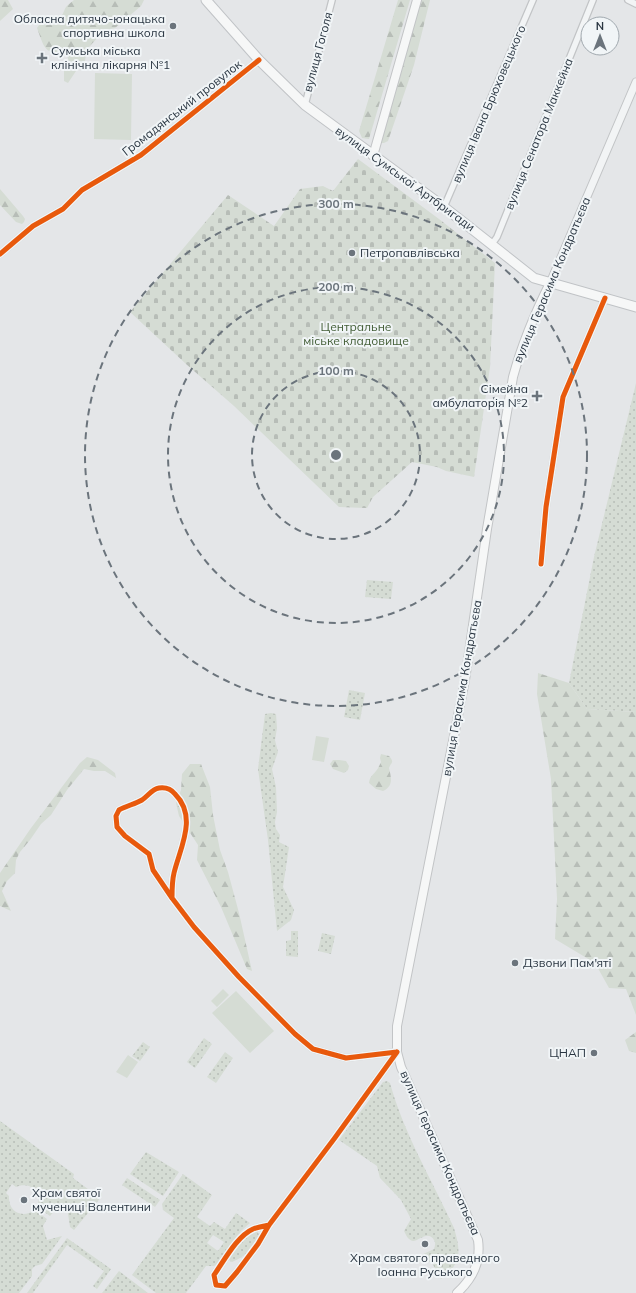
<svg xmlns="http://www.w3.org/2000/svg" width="636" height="1293" viewBox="0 0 636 1293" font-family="Mulish,sans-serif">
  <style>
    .green { fill: url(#green-dots); fill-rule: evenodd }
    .forest { fill: url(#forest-firs) }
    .cemetery { fill: url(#cemetery-stones) }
    .pitch { fill: #d5dcd4 }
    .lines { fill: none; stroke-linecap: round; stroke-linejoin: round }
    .minor-casing { stroke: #c2c4c6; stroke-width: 8 }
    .tertiary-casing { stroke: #c2c4c6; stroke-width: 9 }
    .secondary-casing { stroke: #c2c4c6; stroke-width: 10 }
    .primary-casing { stroke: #c0c3c6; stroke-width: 11 }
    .minor { stroke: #f2f4f5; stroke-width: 5.5 }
    .tertiary { stroke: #f2f4f5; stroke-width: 7 }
    .secondary { stroke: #f6f7f7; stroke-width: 8 }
    .primary { stroke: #f6f7f7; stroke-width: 9 }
    .cycleway-casing { stroke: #f1f5f7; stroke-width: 8 }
    .cycleway { stroke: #e8590c; stroke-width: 5 }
    .ring { fill: none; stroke: #6b747c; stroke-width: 2; stroke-dasharray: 7 5 }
    .poi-dot { fill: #6b747c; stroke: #f1f5f7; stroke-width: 1.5 }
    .labels { text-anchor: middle; stroke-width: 4; stroke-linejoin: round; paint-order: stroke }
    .poi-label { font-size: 12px; fill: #2a3642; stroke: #f1f5f7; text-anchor: start }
    .street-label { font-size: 12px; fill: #2a3642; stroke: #f1f5f7 }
    .park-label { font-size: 12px; fill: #435e37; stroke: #f1f5f7 }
    .centre { fill: #6b747c; stroke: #f1f5f7; stroke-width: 2 }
    .ring-label { font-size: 12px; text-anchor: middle; font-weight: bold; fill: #6b747c; stroke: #f1f5f7; stroke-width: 4; stroke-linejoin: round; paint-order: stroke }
  </style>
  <defs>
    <pattern id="green-dots" width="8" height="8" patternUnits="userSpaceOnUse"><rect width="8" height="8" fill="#d5dcd4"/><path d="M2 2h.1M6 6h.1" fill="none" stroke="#b7bdb7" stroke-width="1.8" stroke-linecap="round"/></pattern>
    <pattern id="forest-firs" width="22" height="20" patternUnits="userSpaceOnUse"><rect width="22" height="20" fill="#d5dcd4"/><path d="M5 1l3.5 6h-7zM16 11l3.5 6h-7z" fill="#b7bdb7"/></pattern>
    <pattern id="cemetery-stones" width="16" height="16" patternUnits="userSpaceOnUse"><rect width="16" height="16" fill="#d5dcd4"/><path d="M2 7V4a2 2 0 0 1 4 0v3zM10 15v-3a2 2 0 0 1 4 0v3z" fill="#b7bdb7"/></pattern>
  </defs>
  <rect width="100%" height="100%" fill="#e4e6e8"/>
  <path class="green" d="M636,383V712L587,709L569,683L594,557Z
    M367,580L393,582L391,599L365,597Z
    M349,690L365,693L360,720L344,717Z
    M271,713L276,714L277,728L275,740L278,752L272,769L276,787L277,812L275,822L276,829L280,835L279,842L289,847L283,887L294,910L291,920L277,931L268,840L258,769L265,714Z
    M291,931H298V957L286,956V941L291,940Z
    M322,933L335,936L331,954L318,951Z
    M204,1038L212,1044L195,1068L187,1062Z
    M143,1042L150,1047L140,1061L132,1056Z
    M225,1052L233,1058L216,1083L207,1077Z
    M387,1081L390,1083C404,1134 432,1180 454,1228C461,1252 462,1263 441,1279L432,1263L427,1260L420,1261L417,1257L434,1249C435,1246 436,1243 434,1240C428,1230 419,1241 413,1241C408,1240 406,1235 404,1231L411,1219L401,1200L380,1178L377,1166L339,1140L383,1082Z
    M0,1121L74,1174L73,1178L92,1192L95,1189L102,1193V1196L74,1230L70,1227L67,1207L56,1209L50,1216L37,1207C43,1192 30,1181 16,1187L12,1184L6,1193L9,1196C8,1212 22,1219 35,1210L47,1219L43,1226L47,1240L62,1236L42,1264L35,1266L32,1269V1276L19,1293H0Z
    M146,1152L179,1172L163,1196L130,1174Z
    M183,1174L212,1195L197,1217L210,1226L214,1222L225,1229L236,1213L250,1223L241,1231L217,1264L214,1266H206L186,1293H156L132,1275L174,1218L163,1210L162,1204ZM213,1235L224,1242L218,1251L207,1243Z
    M127,1178L160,1200L155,1207L122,1185Z
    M255,1231L258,1232L259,1235C250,1250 249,1255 232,1262L230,1261L229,1259L244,1238Z
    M67,1238L111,1269L97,1289L93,1286L104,1271L67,1245L33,1293H27Z
    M119,1271L148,1293H102Z"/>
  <path class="forest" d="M0,0H8L13,9L0,21Z
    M74,0H144L141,6L115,28L105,30L87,49L85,61L78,68L68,83L64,81V70L68,61V58L66,55C44,54 44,47 37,28C43,17 51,23 57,20C63,17 63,12 66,7C68,4 72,2 74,0Z
    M398,0H410L369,139L362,138L359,131Z
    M420,0H430L414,65L388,141L384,143H381L380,140Z
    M0,189L23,216L25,219L24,222L22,224L16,222L0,205Z
    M538,673L569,683L587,709L636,712V1015L626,989L609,988L595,963L555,939L557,899L551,779L537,694Z
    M381,754L389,756C395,763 391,762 389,768C391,777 394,786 383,791L376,789L369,783C370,776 372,776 376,771C378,769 380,764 381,762L380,758Z
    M87,757L98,760L115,773L116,778L105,771H94L84,769L67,790L51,815L41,824L30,840L20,852L16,860L15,873L7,881L2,891L11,911L0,906V873L31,828L80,763Z
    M333,760H339L346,761L349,766L348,770L344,773L333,769L330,764Z
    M190,764H201L210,787L213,815L220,850L228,872L239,913L252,971L247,969L221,907L197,860L198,845L179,816L176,803L181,790L182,774Z
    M636,1032V1053L629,1051L625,1040Z"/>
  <path class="cemetery" d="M358,159L439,219L495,263L490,367L474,477L446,471L437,467L412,462L373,497L367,508H365L339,507L234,406L186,364L130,312L228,195L274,226L300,189L323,186L333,191Z"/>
  <path class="pitch" d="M95,73L132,74L131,140L94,139Z
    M316,736L329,738L324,762L312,760Z
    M223,989L229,995L217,1007L211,1001Z
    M236,991L274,1031L250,1053L212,1013Z
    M128,1055L138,1062L127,1078L116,1072Z"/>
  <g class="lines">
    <defs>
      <path id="minor" d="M628,0L636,4
        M305,105L332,0
        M444,207L533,0
        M492,244L497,237L593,0
        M0,254L33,226L63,209L82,190L141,155L259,60
        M541,564L546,507L563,397L605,298
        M172,898C172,890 172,881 174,873C180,848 198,817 175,794C171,789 166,787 159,788C152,789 148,796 142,800C135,804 126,806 119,810L116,816L117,827L125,836L149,854L153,870L172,898L194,927L239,977L295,1034L313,1049L346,1058L397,1052
        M269,1225C264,1226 258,1227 253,1229C237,1236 224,1261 214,1275L216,1285L225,1286L237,1272L258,1244L269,1225L334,1139L397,1052"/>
      <path id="tertiary" d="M550,283L636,82"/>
      <path id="secondary" d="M373,156L417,0
        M457,1293C473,1278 481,1262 478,1240L401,1067L397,1052V1026L465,680L487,529L513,377C522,344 535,313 550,283"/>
      <path id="primary" d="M206,0L259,60L305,105L444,207L534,278L636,307"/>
    </defs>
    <use href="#minor" class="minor-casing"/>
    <use href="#tertiary" class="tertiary-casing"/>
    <use href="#secondary" class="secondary-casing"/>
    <use href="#primary" class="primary-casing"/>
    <use href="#minor" class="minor"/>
    <use href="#tertiary" class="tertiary"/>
    <use href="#secondary" class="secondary"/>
    <use href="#primary" class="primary"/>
    <defs>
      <path id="cycleway" d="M0,254L33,226L63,209L82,190L141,155L259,60
        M541,564L546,507L563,397L605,298
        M172,898C172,890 172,881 174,873C180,848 198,817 175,794C171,789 166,787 159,788C152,789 148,796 142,800C135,804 126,806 119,810L116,816L117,827L125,836L149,854L153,870L172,898L194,927L239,977L295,1034L313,1049L346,1058L397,1052
        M269,1225C264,1226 258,1227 253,1229C237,1236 224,1261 214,1275L216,1285L225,1286L237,1272L258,1244L269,1225L334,1139L397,1052"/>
    </defs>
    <use href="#cycleway" class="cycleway-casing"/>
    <use href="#cycleway" class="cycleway"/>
  </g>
  <g class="ring">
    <circle cx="336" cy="455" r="84"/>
    <circle cx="336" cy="455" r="168"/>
    <circle cx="336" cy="455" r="251"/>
  </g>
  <g class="poi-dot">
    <circle cx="173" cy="26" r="4"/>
    <path d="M40 52h4v4h4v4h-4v4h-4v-4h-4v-4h4z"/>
    <circle cx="352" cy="253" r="4"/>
    <path d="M535 390h4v4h4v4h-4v4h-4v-4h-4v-4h4z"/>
    <circle cx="515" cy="963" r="4"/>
    <circle cx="594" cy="1053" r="4"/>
    <circle cx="24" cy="1200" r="4"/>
    <circle cx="425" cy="1244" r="4"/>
  </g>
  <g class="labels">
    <g class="poi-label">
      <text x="165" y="23" text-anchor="end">Обласна дитячо-юнацька<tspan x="165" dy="14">спортивна школа</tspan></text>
      <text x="51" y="55">Сумська міська<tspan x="51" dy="14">клінічна лікарня №1</tspan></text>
      <text x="360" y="257">Петропавлівська</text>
      <text x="528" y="393" text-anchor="end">Сімейна<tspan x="528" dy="14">амбулаторія №2</tspan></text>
      <text x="523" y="967">Дзвони Пам'яті</text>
      <text x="586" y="1057" text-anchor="end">ЦНАП</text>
      <text x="32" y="1197">Храм святої<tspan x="32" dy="14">мучениці Валентини</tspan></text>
      <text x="425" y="1262" text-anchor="middle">Храм святого праведного<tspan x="425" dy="14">Іоанна Руського</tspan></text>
    </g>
    <g class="street-label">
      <text transform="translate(318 52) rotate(-75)" y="4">вулиця Гоголя</text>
      <text transform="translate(489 104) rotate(-67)" y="4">вулиця Івана Брюховецького</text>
      <text transform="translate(182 108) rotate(-38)" y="4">Громадянський провулок</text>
      <text transform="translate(539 134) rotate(-68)" y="4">вулиця Сенатора Маккейна</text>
      <text transform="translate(405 179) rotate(36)" y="4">вулиця Сумської Артбригади</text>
      <text transform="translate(552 280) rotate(-67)" y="4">вулиця Герасима Кондратьєва</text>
      <text transform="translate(462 688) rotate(-80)" y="4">вулиця Герасима Кондратьєва</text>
      <text transform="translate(440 1153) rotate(66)" y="4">вулиця Герасима Кондратьєва</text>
    </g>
    <g class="park-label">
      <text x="356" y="331">Центральне<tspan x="356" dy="14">міське кладовище</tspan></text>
    </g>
  </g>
  <circle cx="336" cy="455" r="6" class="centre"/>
  <g class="ring-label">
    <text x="336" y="208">300 m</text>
    <text x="336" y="291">200 m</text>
    <text x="336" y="375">100 m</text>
  </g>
  <g transform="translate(600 36)"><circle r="19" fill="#f1f5f7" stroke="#a1a9af"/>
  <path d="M0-3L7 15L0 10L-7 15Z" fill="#6b747c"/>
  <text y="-6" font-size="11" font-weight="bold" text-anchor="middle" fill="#2a3642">N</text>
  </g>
</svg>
